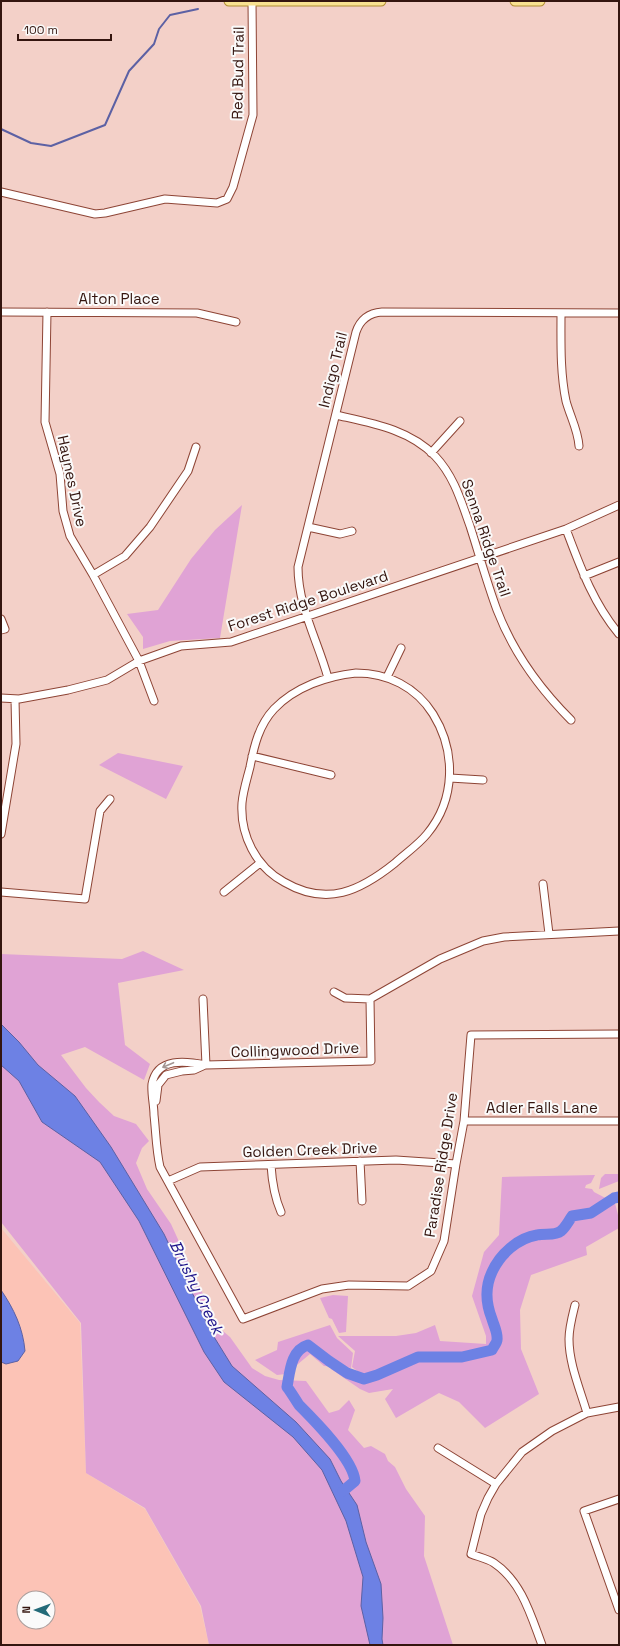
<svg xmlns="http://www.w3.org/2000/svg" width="620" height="1646" viewBox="0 0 620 1646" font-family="'Space Grotesk',sans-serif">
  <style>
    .built { fill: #fcc3b6; fill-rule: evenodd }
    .green { fill: #e0a3d5 }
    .water { fill: #6d81e4; stroke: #5c61a4 }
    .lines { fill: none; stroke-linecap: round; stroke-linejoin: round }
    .stream { stroke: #5c61a4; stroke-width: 2 }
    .river { stroke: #6d81e4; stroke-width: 11 }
    .minor-casing { stroke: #8d4435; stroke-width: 9 }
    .major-casing { stroke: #b18e33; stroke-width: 11 }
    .minor { stroke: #fff; stroke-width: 7 }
    .major { stroke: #f9e291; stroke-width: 9 }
    .oneway { stroke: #a49693 }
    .labels { text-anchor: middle; stroke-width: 4; stroke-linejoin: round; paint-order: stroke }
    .street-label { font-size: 15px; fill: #34150f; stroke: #fafafa }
    .water-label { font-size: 16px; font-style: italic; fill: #1e148b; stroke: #fafafa }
  </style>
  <rect width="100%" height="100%" fill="#f3d0c8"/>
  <path class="built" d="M1,1228L80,1323L86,1473L145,1509L200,1606L209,1645H1ZM24,1598H48V1622H24Z"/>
  <path class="green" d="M242,505L220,638L170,641L143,649V637L127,614L158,610L191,559L215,530Z
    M118,753L183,766L166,799L99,765Z
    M143,951L184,970L118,983L125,1045L150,1064L144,1080L85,1047L61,1055L86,1088L99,1102L114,1116L136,1124L149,1141L142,1148L136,1163L147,1189L171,1224L218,1327L230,1337L252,1368L265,1376L279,1380L306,1381L329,1413L339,1410L349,1400L355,1410L348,1430L364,1448L371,1446L385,1454L388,1461L395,1467L406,1489L425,1516L424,1556L453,1645H209L201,1606L145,1508L86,1473L81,1323L1,1222V954L122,959Z
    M605,1174H619V1181L599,1189L601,1178Z
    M595,1175L591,1183L586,1185L585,1188L592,1189L594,1192L615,1203L619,1219V1228L586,1247L587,1255L531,1275L520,1310L521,1349L539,1394L485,1428L459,1402L439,1393L396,1418L385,1399L393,1389L369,1393L360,1389L331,1369L352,1370L361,1374L352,1367L355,1351L338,1336H396L416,1333L435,1325L440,1341L486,1344V1336L472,1296L484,1252L499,1235L502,1177Z
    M333,1295L348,1296L346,1332L339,1333L332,1319L329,1318L320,1298Z
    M330,1325L337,1338L353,1353L351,1368L324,1366L310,1354L286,1374L277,1375L255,1360L277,1350L278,1342Z"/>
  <path class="water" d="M1,1024L19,1042L38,1065L75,1096L111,1147L164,1234L211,1332L232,1366L296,1422L330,1459L341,1481L357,1505L366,1542L381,1584L383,1618L382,1639L383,1645H370L361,1606L363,1577L346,1521L322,1470L293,1437L224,1382L204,1352L139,1221L100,1162L42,1122L19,1081L1,1065Z
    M1,1290C14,1309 23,1328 25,1351L18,1361L6,1364L1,1362Z"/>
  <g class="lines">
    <path class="stream" d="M1,129L31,143L51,146L105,125L129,71L154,44L159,29L170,15L198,9"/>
    <path class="river" d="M343,1491L355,1481C353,1459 315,1421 299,1405C295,1399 291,1392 287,1387C290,1371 291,1350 308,1345L329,1361L347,1373L364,1379L377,1375L418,1357H462L492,1350C493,1347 497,1343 497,1340C498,1333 494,1326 492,1319C486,1304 485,1287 492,1272C500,1254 518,1238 537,1235C545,1233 555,1236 561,1231C565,1228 569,1221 572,1216L591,1213L614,1198L619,1197"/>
    <defs>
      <path id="minor" d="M1,192L95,214L105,213L165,199L217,203L227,199L233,187L253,115L252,1
        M1,312L197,313L236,322
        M47,312L45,422L60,474L63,511L70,536L93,575L139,661L154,701
        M561,313C561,342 560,372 566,401C570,416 578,430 579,446
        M336,415C371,423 409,429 435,456C454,476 461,501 470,526C479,554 487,583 497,610C513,652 540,689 571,720
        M431,453L460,421
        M308,527L340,534L352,531
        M566,529C580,566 593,603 619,634
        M93,575L125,556L150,527L188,471L196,447
        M584,576L619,562
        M1,619L5,629L1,630
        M356,673C388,673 416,687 433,714C456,751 456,799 427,834C418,845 406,853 395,863C360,891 327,907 284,882C256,867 240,835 242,803C243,791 247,779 250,767C254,746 259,725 274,709C295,687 327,676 356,673Z
        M387,677L401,648
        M328,678C318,641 298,607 298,567L356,332C360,320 369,313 382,312L619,313
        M1,698L19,699L68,690L107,680L139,661L181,646L231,642L566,529L619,505
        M252,756L331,775
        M450,778L483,780
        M1,834L16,744L15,699
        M543,884L549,934
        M1,892L85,899L100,811L110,799
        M224,892L260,863
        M334,992L345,998L370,999
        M203,999L206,1065
        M370,999L371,1061L206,1065C186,1061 157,1057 152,1084C151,1093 154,1105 154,1115C156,1133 156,1149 160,1167L243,1319L322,1289L349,1285L408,1286L431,1271L444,1241L456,1164L464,1121L471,1035L619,1034
        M370,999L440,959L483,941L504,937L619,931
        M156,1101L158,1085L166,1075L182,1071L194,1070L205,1065
        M464,1121H619
        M360,1161L362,1201
        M271,1165C272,1181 274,1196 281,1212
        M168,1181L200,1167L396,1160L456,1164
        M575,1305C572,1317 569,1328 569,1339C569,1364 580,1389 587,1413
        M438,1448L496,1484
        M619,1499L584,1511L619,1610
        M542,1645C531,1616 522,1582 494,1563C488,1559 479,1557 471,1554L481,1514L488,1498L496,1484L522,1452L552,1431L587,1413L619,1407"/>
      <path id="major" d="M229,1H381
        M515,1H540"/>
    </defs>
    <use href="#minor" class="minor-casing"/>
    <use href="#major" class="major-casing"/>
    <use href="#minor" class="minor"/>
    <use href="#major" class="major"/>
  </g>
  <defs><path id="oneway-shaft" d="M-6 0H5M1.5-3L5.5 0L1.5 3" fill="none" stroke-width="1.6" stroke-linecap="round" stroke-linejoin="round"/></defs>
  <use class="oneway" href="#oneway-shaft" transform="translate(168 1065) rotate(157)"/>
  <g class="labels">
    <g class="street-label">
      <text transform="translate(238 73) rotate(-89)" y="5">Red Bud Trail</text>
      <text x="119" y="304">Alton Place</text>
      <text transform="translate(333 370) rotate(-76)" y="5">Indigo Trail</text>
      <text transform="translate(72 481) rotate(78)" y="5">Haynes Drive</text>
      <text transform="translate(486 538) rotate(71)" y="5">Senna Ridge Trail</text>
      <text transform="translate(308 601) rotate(-18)" y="5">Forest Ridge Boulevard</text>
      <text transform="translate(295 1050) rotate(-2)" y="5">Collingwood Drive</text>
      <text x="542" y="1113">Adler Falls Lane</text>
      <text transform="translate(310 1150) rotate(-2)" y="5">Golden Creek Drive</text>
      <text transform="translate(441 1165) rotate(-81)" y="5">Paradise Ridge Drive</text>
    </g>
    <g class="water-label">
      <text transform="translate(197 1287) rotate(64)" y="6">Brushy Creek</text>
    </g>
  </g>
  <rect width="620" height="1646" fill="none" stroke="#34150f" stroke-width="4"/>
  <g transform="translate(36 1610) rotate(271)"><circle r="19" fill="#fafafa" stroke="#ab9e9c"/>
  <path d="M0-3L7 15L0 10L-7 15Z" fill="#236a78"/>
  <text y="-6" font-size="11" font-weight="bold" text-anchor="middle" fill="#34150f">N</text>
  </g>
  <path d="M18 34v6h93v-6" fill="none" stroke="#34150f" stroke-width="2"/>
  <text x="24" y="34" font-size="12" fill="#34150f" stroke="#fafafa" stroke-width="3" paint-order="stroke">100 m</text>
</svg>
